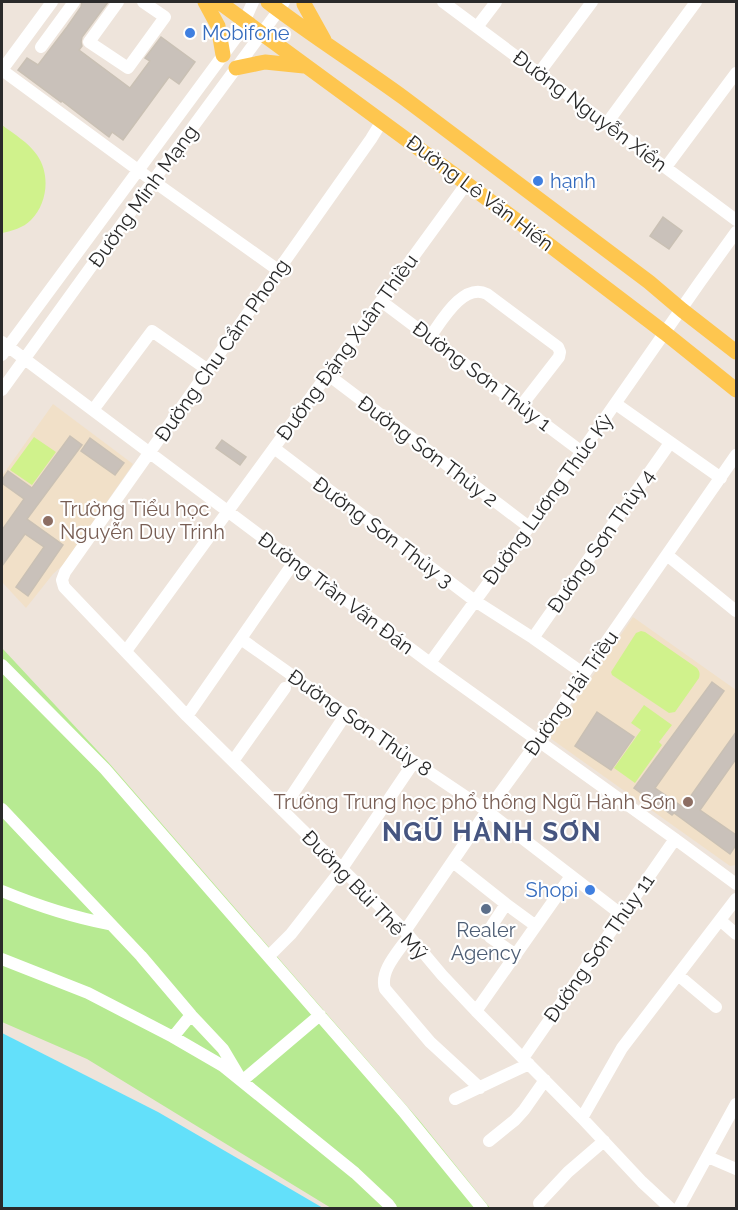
<svg xmlns="http://www.w3.org/2000/svg" width="738" height="1210" viewBox="0 0 738 1210" font-family="Raleway,sans-serif">
  <style>
    .education { fill: #f1e0c8 }
    .green { fill: #b7ea92 }
    .pitch { fill: #d0f28c }
    .water { fill: #63e0fa }
    .building { fill: #c9c1ba; stroke: #c9c0b4; stroke-width: 1.5 }
    .lines { fill: none; stroke-linecap: round; stroke-linejoin: round }
    .minor { stroke: #fff; stroke-width: 12 }
    .major { stroke: #fec64f; stroke-width: 15 }
    .shop-dot { fill: #3f7fe0; stroke: #fff; stroke-width: 2 }
    .education-dot { fill: #8d6e63; stroke: #fff; stroke-width: 2 }
    .service-dot { fill: #5c6f8a; stroke: #fff; stroke-width: 2 }
    .labels { text-anchor: middle; stroke-width: 4.5; stroke-linejoin: round; paint-order: stroke }
    .shop-label { font-size: 20px; fill: #366cbe; stroke: #fff; text-anchor: start }
    .street-label { font-size: 20px; fill: #2a2a2a; stroke: #fff }
    .education-label { font-size: 20px; fill: #785e54; stroke: #fff; text-anchor: start }
    .service-label { font-size: 20px; fill: #4e5e75; stroke: #fff }
    .district-label { font-size: 26px; font-weight: bold; letter-spacing: 1.5px; fill: #465580; stroke: #fff }
  </style>
  <rect width="100%" height="100%" fill="#eee4db"/>
  <path class="education" d="M53,404L133,464L63,565L53,574L26,608L2,582V476Z
    M633,617L736,690V865L730,866L550,738Z"/>
  <path class="green" d="M2,648L109,763L419,1120L490,1208H331L87,1059L2,1022Z"/>
  <path class="pitch" d="M2,125C14,134 29,143 37,155C51,175 47,204 31,220C23,228 12,231 2,233Z
    M34,437L56,452L32,485L10,470Z
    M641,631L645,632L697,668C700,672 700,674 699,678L675,712L669,713L612,675L611,672L636,633Z
    M644,705L672,725L659,742L662,745L635,783L614,768L641,730L631,723Z"/>
  <path class="water" d="M2,1033L158,1112L323,1208H2Z"/>
  <path class="building" d="M82,2H108L82,37L81,42L82,46L79,50L130,88L150,61L145,58L161,37L195,62L179,84L169,77L123,140L112,132L109,137L62,101L61,102L18,70L27,58L38,65L67,27L81,7Z
    M663,217L682,231L669,249L650,236Z
    M70,436L82,445L27,519L63,545L28,596L16,587L44,547L25,534L2,566V530L24,499L2,483V480L8,471L32,488Z
    M90,438L124,463L115,475L81,451Z
    M222,440L246,457L240,465L216,448Z
    M712,682L724,691L655,788L683,807L736,732V759L700,810L736,835V845L730,854L674,813L672,815L634,788Z
    M597,712L634,737L611,770L575,746Z"/>
  <g class="lines">
    <path class="minor" d="M118,2L89,42L128,68L165,17L143,2
      M443,2L736,220
      M477,27L496,2
      M41,47L74,2
      M2,70L153,181L278,270
      M2,70L52,2
      M539,73L592,2
      M382,121L371,139L65,572L62,580L64,587L187,716L405,931L442,975L476,1011L582,1118L642,1182L670,1208
      M607,123L696,2
      M666,167L736,73
      M381,301L582,452
      M430,337C441,322 463,282 487,294L558,347L560,352L559,357L521,406
      M2,342L430,663L675,839L736,884
      M2,355L238,35L253,2
      M327,374L529,527
      M2,390L153,181L279,10L284,2
      M616,404L721,478
      M93,410L152,331L208,370
      M274,448L475,601L533,638L584,674
      M667,555L736,611
      M533,638L670,443
      M241,639L414,762L487,811L622,915
      M126,651L467,183
      M430,663L529,527L700,282L736,232
      M2,665L105,769L403,1111L482,1208
      M187,716L294,562
      M233,761L285,688
      M2,809L141,956L191,1015
      M282,810L346,714
      M453,862L506,904L536,926
      M2,891C36,905 72,917 109,924
      M506,904L487,933L490,937L516,955
      M721,921L736,934
      M405,931L487,811L538,741L584,674L736,455
      M409,936C399,951 379,971 385,989L430,1042L480,1088
      M269,956L291,934L341,870L414,762
      M2,959L88,993L173,1037L223,1066L355,1173L388,1204L391,1208
      M678,975L716,1007
      M476,1011L571,876
      M173,1037L191,1015L223,1049L242,1081L320,1015
      M523,1058L675,839
      M455,1099L529,1064
      M582,1118L622,1048L736,899
      M489,1141L515,1120L524,1110L545,1080
      M708,1157L736,1169
      M539,1203L568,1172L604,1141
      M679,1208L736,1104"/>
    <path class="major" d="M205,2L218,26L223,55
      M219,2L527,228L665,333L736,390
      M268,2C312,36 359,65 404,98L649,282L682,310L736,352
      M304,2V4L324,40
      M236,68L265,62L304,66"/>
  </g>
  <g class="shop-dot">
    <circle cx="190" cy="33" r="6"/>
    <circle cx="538" cy="181" r="6"/>
    <circle cx="590" cy="890" r="6"/>
  </g>
  <g class="education-dot">
    <circle cx="48" cy="521" r="6"/>
    <circle cx="688" cy="802" r="6"/>
  </g>
  <circle class="service-dot" cx="486" cy="909" r="6"/>
  <g class="labels">
    <g class="shop-label">
      <text x="202" y="40">Mobifone</text>
      <text x="550" y="188">hạnh</text>
      <text x="578" y="897" text-anchor="end">Shopi</text>
    </g>
    <g class="street-label">
      <text transform="translate(590 111) rotate(37)" y="7">Đường Nguyễn Xiển</text>
      <text transform="translate(480 193) rotate(37)" y="7">Đường Lê Văn Hiến</text>
      <text transform="translate(143 196) rotate(-54)" y="7">Đường Minh Mạng</text>
      <text transform="translate(347 347) rotate(-54)" y="7">Đường Đặng Xuân Thiều</text>
      <text transform="translate(222 350) rotate(-55)" y="7">Đường Chu Cẩm Phong</text>
      <text transform="translate(482 376) rotate(37)" y="7">Đường Sơn Thủy 1</text>
      <text transform="translate(428 451) rotate(37)" y="7">Đường Sơn Thủy 2</text>
      <text transform="translate(548 499) rotate(-54)" y="7">Đường Lương Thúc Kỳ</text>
      <text transform="translate(383 532) rotate(37)" y="7">Đường Sơn Thủy 3</text>
      <text transform="translate(601 541) rotate(-55)" y="7">Đường Sơn Thủy 4</text>
      <text transform="translate(336 593) rotate(37)" y="7">Đường Trần Văn Đán</text>
      <text transform="translate(571 693) rotate(-55)" y="7">Đường Hải Triều</text>
      <text transform="translate(360 723) rotate(35)" y="7">Đường Sơn Thủy 8</text>
      <text transform="translate(365 895) rotate(46)" y="7">Đường Bùi Thế Mỹ</text>
      <text transform="translate(599 948) rotate(-55)" y="7">Đường Sơn Thủy 11</text>
    </g>
    <g class="education-label">
      <text x="60" y="516">Trường Tiểu học<tspan x="60" dy="23">Nguyễn Duy Trinh</tspan></text>
      <text x="676" y="809" text-anchor="end">Trường Trung học phổ thông Ngũ Hành Sơn</text>
    </g>
    <g class="service-label">
      <text x="486" y="937">Realer<tspan x="486" dy="23">Agency</tspan></text>
    </g>
    <g class="district-label">
      <text x="492" y="841">NGŨ HÀNH SƠN</text>
    </g>
  </g>
  <rect width="738" height="1210" fill="none" stroke="#2a2a2a" stroke-width="6"/>
</svg>
